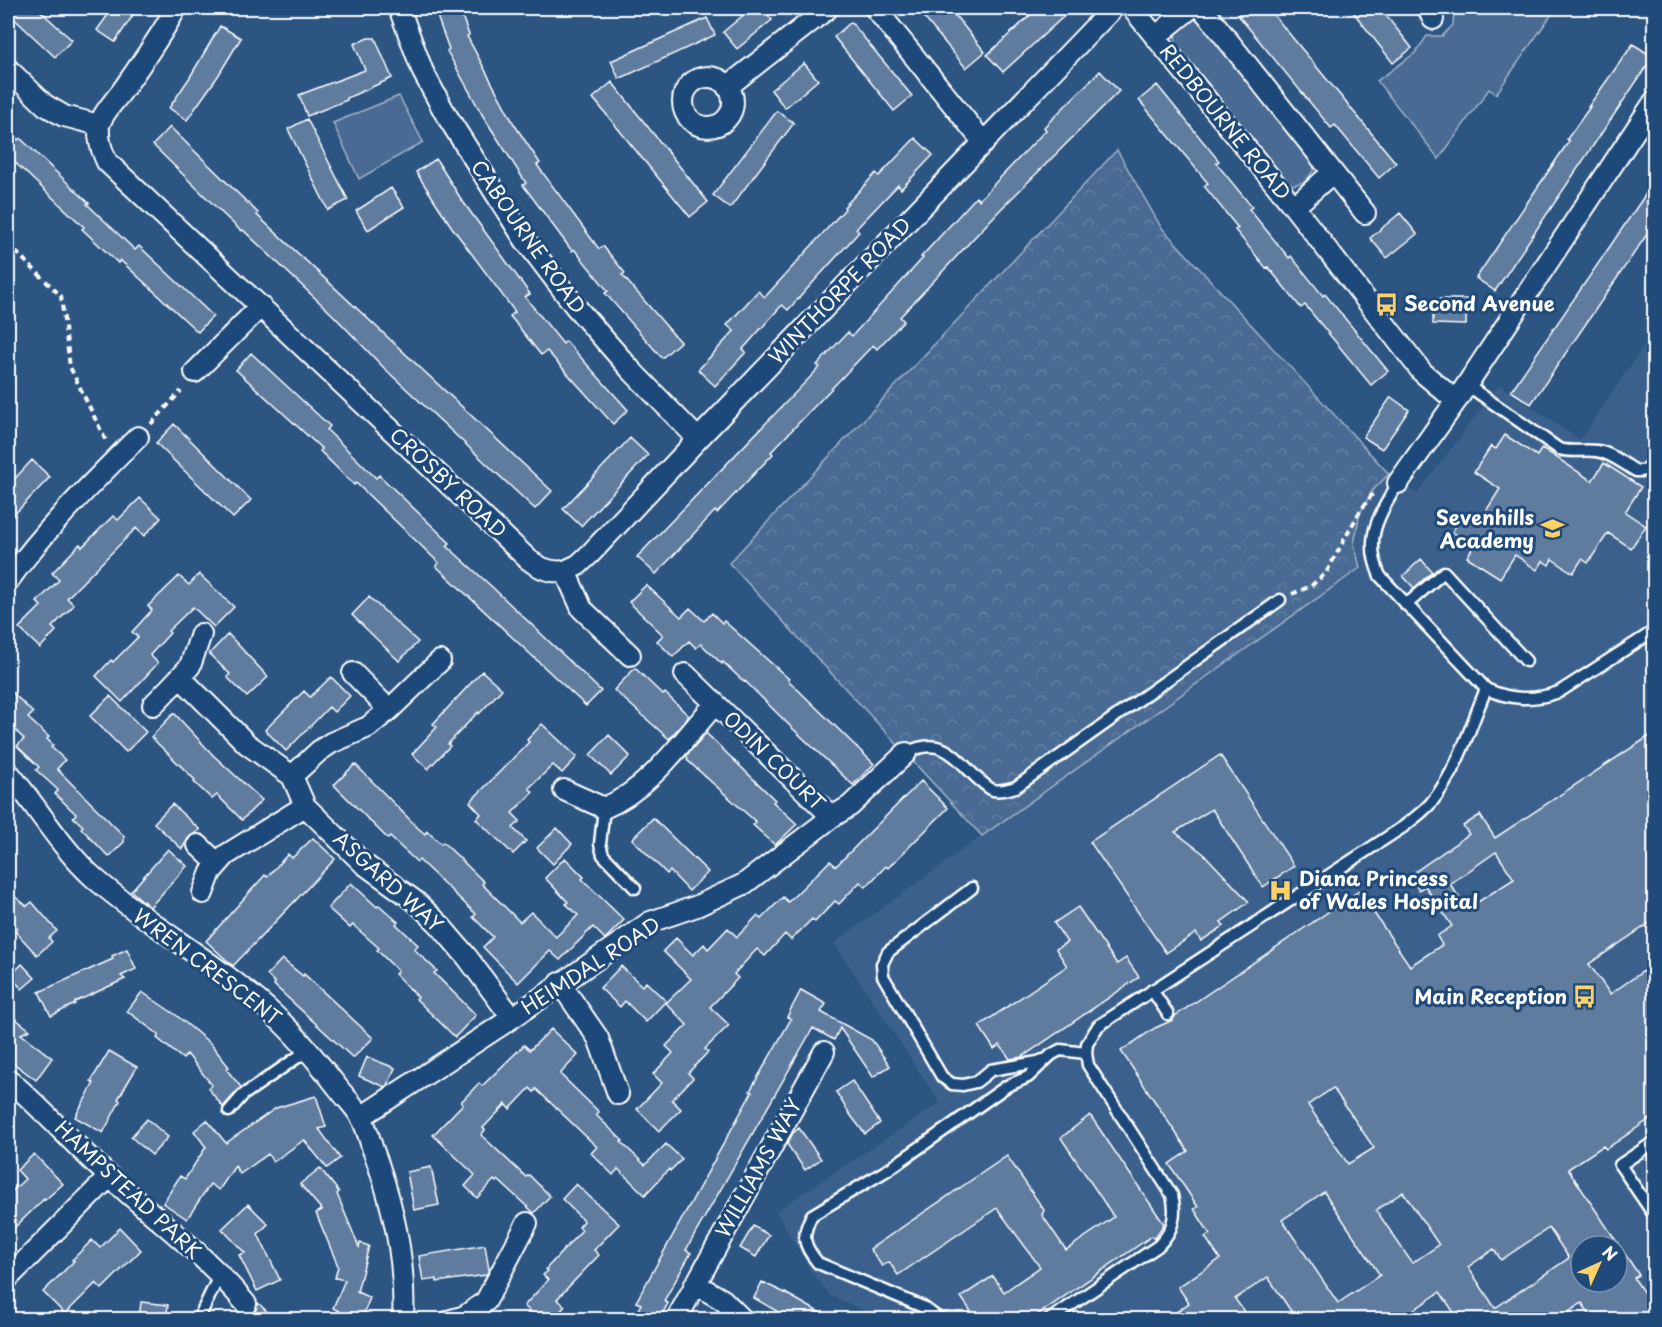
<svg xmlns="http://www.w3.org/2000/svg" width="1662" height="1327" viewBox="0 0 1662 1327" font-family="'Playpen Sans',sans-serif">
  <style>
    .built { fill: #3b618b; fill-rule: evenodd }
    .grass { fill: #486b92; stroke: #a4b5c8; stroke-width: 1.5 }
    .forest { fill: url(#forest-crowns); stroke: #a4b5c8; stroke-width: 1.5 }
    .building { fill: #5e7c9f; stroke: #fff; stroke-width: 1.5; fill-rule: evenodd }
    .lines { fill: none; stroke-linecap: round; stroke-linejoin: round }
    .lane-casing { stroke: #fff; stroke-width: 15 }
    .street-casing { stroke: #fff; stroke-width: 24 }
    .path { stroke: #fff; stroke-width: 4; stroke-dasharray: 6 4.5; stroke-linecap: butt }
    .lane { stroke: #1f4a7a; stroke-width: 10 }
    .street { stroke: #1f4a7a; stroke-width: 20 }
    .labels { text-anchor: middle; stroke-width: 6; stroke-linejoin: round; paint-order: stroke }
    .street-label { font-size: 20px; fill: #fff; stroke: #1f4a7a }
    .poi-label { font-size: 20px; font-weight: bold; fill: #fff; stroke: #1f4a7a; text-anchor: start }
  </style>
  <defs>
    <pattern id="forest-crowns" width="20" height="18" patternUnits="userSpaceOnUse" patternTransform="scale(1.5)"><rect width="20" height="18" fill="#486b92"/><path d="M2 6a3 3 0 1 1 6 0M12 15a3 3 0 1 1 6 0" fill="none" stroke="#6381a2"/></pattern>
  </defs>
  <rect width="100%" height="100%" fill="#2c5582"/>
  <filter id="ink" filterUnits="userSpaceOnUse"><feTurbulence type="fractalNoise" baseFrequency=".0167" numOctaves="2"/><feDisplacementMap in="SourceGraphic" scale="12" xChannelSelector="R" yChannelSelector="G"/><feConvolveMatrix kernelMatrix="1 2 1 2 8 2 1 2 1" color-interpolation-filters="sRGB"/></filter>
  <g filter="url(#ink)">
    <path class="built" d="M1654,331V1319H883L831,1296L810,1270L776,1211L940,1103L834,943L982,836L1360,568L1354,543L1360,513L1373,490L1389,474L1417,494L1499,385L1580,440ZM1581,1246H1617V1282H1581Z"/>
    <path class="grass" d="M1452,8H1556L1496,94L1489,89L1439,159L1377,81L1415,53L1427,36H1442L1453,25L1454,10Z
      M1193,19L1200,21L1313,160L1314,170L1305,182L1293,185L1282,178L1176,44L1175,34Z
      M399,96L423,142L359,179L333,123Z"/>
    <path class="forest" d="M1117,150L1161,227L1389,474L1373,490L1360,513L1354,543L1360,568L982,836L729,563Z"/>
    <path class="building" d="M8,8H37L72,40L55,57L8,13Z
      M113,8H138L115,42L97,30Z
      M434,8H459L469,35L467,36L514,124L540,163L537,165L599,249L603,246L625,273L622,275L680,342L662,358L605,293L608,291L574,249L572,251L523,185L526,183L483,116L447,51L449,49Z
      M752,8H761L772,20L737,49L723,32Z
      M916,8H949L985,52L966,68Z
      M1038,8H1073L1003,72L987,55Z
      M1246,8H1268L1396,163L1379,178L1335,125L1331,128L1238,15Z
      M1350,8H1380L1412,48L1393,63Z
      M707,18L715,35L619,79L611,61Z
      M851,22L912,96L894,111L834,37Z
      M220,26L241,38L218,76L187,120L169,108L190,77Z
      M368,38H375L392,78L347,98V100L307,116L299,95L365,70L354,44Z
      M1633,44L1653,57L1495,291L1476,278L1569,141L1567,139L1590,107H1588Z
      M804,63L818,80L785,108L771,90Z
      M1100,71L1119,91L999,211L900,317L904,321L877,349L873,345L771,452L773,454L717,513L715,511L656,574L637,557L820,367L817,365L848,332L852,336L923,258L921,257L976,197L979,200L998,180L1046,130L1044,127Z
      M612,82L708,202L690,217L593,98Z
      M1157,85L1219,161L1216,163L1252,207L1249,209L1289,258L1291,256L1323,296L1325,294L1388,371L1371,385L1305,305L1301,308L1268,267L1266,268L1235,230L1238,228L1204,186L1208,183L1139,100Z
      M777,111L794,123L730,208L713,195Z
      M307,119L348,200L328,210L288,129Z
      M170,127L258,213L257,215L552,491L535,509L385,369L333,315L243,230L241,231L221,212L153,145Z
      M8,130L18,140L20,138L89,203L87,204L135,250L139,246L213,316L198,332L120,260L118,263L82,229L84,227L8,156Z
      M915,138L933,155L901,189L898,185L856,229L859,232L788,310L782,305L743,349L746,352L715,386L698,370L734,331L727,325L758,291L765,297L845,209L844,207L876,173L879,176Z
      M436,159L461,199L530,294L525,297L563,344L566,341L628,410L613,424L547,351L541,355L510,316L515,312L451,226L416,172Z
      M1654,182V224L1531,404L1511,391Z
      M391,188L404,207L368,230L356,211Z
      M1400,213L1417,234L1387,258L1370,238Z
      M1433,299H1467L1466,325L1433,324Z
      M251,353L330,426L327,430L376,478L379,475L450,543L447,546L491,586L601,691L586,706L436,566L439,563L356,483L354,485L320,451L322,449L236,370Z
      M1391,397L1409,410L1382,449L1363,437Z
      M174,424L251,500L233,518L156,443Z
      M1505,435L1537,456L1542,448L1592,481L1604,463L1641,487L1625,512L1646,526L1631,548L1608,533L1588,563L1582,559L1573,573L1552,559L1549,565L1543,561L1537,570L1515,555L1500,578L1467,557L1474,546L1452,532L1461,518L1467,521L1472,513L1481,519L1500,489L1474,472L1491,446L1496,449Z
      M630,438L648,455L581,526L563,509Z
      M32,460L50,477L8,521V486Z
      M140,498L161,518L144,536L136,528L67,598L74,605L52,627L56,631L40,648L19,628L41,606L37,602L59,580L52,573L80,544L82,547L113,516L118,520Z
      M1421,559L1432,572L1414,588L1403,576Z
      M199,574L234,607L214,627L193,607L168,631L170,633L150,655L158,663L122,702L96,676L111,660L113,662L138,637L132,632L152,610L148,606L179,576L189,585Z
      M646,585L681,617L690,608L704,621L712,613L722,623L724,621L789,679L788,680L874,764L853,785L790,726L745,681L744,682L723,662L722,664L701,644L696,648L689,641L673,657L657,641L663,635L629,602Z
      M369,597L418,642L399,661L352,615Z
      M228,634L268,677L247,697L227,677L230,674L209,654Z
      M635,668L663,695L665,693L689,716L669,739L614,690Z
      M482,671L502,689L479,714L478,712L448,744L450,746L428,769L412,754L437,727L433,724Z
      M331,677L350,696L334,712L329,707L286,751L265,730L304,691L310,697Z
      M8,688L33,713L28,718L49,737L47,739L53,745L51,747L65,760L57,769L124,836V842L109,857L81,828L83,826L73,817L76,814L55,794L58,790L36,770L39,767L17,746L24,739L8,723Z
      M110,696L146,732L126,752L90,716Z
      M174,713L213,755L262,800L242,820L217,795L212,799L194,782L195,780L151,737Z
      M542,724L577,757L562,773L553,765L529,788L533,792L512,813L520,821L513,828L526,841L513,854L476,819L481,814L470,802L529,742L527,740Z
      M706,733L775,800L773,802L797,824L775,845L753,825L756,822L687,760L688,758L686,756Z
      M1654,733V920L1589,964L1610,994L1654,964V1116L1606,1149L1603,1146L1568,1169L1639,1275L1634,1278L1654,1308V1320H1593L1582,1303L1557,1320H1459L1440,1292L1399,1320H1297L1268,1277L1235,1299L1250,1320H1165L1189,1303L1178,1287L1220,1259L1205,1237L1210,1234L1194,1209L1198,1207L1169,1164L1188,1151L1121,1051L1155,1028L1173,1020L1175,1016L1359,891L1410,966L1442,945L1437,936L1452,926L1425,886L1419,890L1409,876L1469,834L1463,826L1480,815L1495,838ZM1496,852L1514,879L1467,909L1450,884ZM1333,1088L1374,1148L1348,1164L1308,1105ZM1324,1192L1380,1275L1338,1303L1282,1220ZM1403,1192L1439,1245L1412,1263L1376,1210ZM1549,1228L1569,1258L1495,1308L1468,1267L1494,1249L1501,1260ZM1581,1246H1617V1282H1581Z
      M609,735L630,756L611,775L590,755Z
      M1220,755L1294,866L1263,887L1212,809L1175,832L1204,854L1249,902L1221,922L1224,926L1201,941L1196,933L1166,953L1090,842Z
      M355,764L418,828L425,834L427,831L441,844L443,842L484,882L482,884L520,922L531,912L556,937L578,915L566,904L568,902L545,878L565,858L584,877L582,879L624,920L605,939L593,927L560,960L550,951L518,983L483,947L493,937L473,917L476,914L419,860L417,862L390,837L388,839L334,785Z
      M921,781L948,808L888,868L886,866L866,887L860,882L839,904L835,901L815,922L812,919L791,940L785,934L765,956L757,949L734,974L738,978L710,1007L729,1025L705,1049L708,1052L688,1073L693,1078L672,1100L681,1109L659,1131L637,1109L662,1083L653,1074L673,1053L666,1046L687,1025L666,1003L691,979L663,951L676,938L693,955L704,944L708,949L728,928L737,937L757,916L761,919L783,897L788,902L830,861L836,866Z
      M172,804L200,830L189,837L182,849L154,823Z
      M653,818L708,872L689,891L670,871L667,874L632,839Z
      M557,828L572,844L553,864L537,848Z
      M313,838L335,859L233,966L206,941L265,875L267,877L288,854L292,858Z
      M168,849L187,866L150,907L131,891Z
      M351,883L377,907L379,905L398,922L396,924L418,945L414,949L437,971L434,973L476,1015L455,1037L416,999L418,997L395,974L398,971L377,950L379,948L353,925L350,928L328,908Z
      M14,896L27,906L32,902L57,931L49,938L52,942L37,955L15,931L18,928L8,919V905Z
      M1078,907L1117,964L1126,958L1139,977L1022,1057L1010,1059L1000,1045L994,1049L979,1026L1067,966L1056,949L1067,942L1054,923Z
      M127,949L136,969L121,976L125,979L75,1002V1004L51,1016L39,992L113,959L112,956Z
      M282,959L303,976L304,974L373,1038L353,1058L274,985L275,983L267,975Z
      M22,964L35,978L22,989L10,976Z
      M621,966L642,986L646,982L666,1001L646,1022L625,1001L620,1007L600,988Z
      M801,990L826,1004L821,1012L872,1040L890,1066L873,1077L840,1028L834,1040L813,1028L686,1250L691,1253L664,1301L668,1303L659,1320H633L641,1304L636,1302L752,1092L750,1091L791,1019L787,1017Z
      M142,992L176,1015L211,1044L229,1067L226,1069L241,1087L223,1107L208,1088L212,1085L187,1054L183,1059L157,1038L159,1035L127,1011Z
      M8,1013L30,1030L21,1034L52,1058L36,1080L8,1059Z
      M551,1029L578,1055L560,1074L599,1112L596,1115L623,1141L621,1142L645,1165L666,1144L682,1159L670,1171L669,1169L645,1195L618,1169L613,1175L591,1153L597,1147L536,1089L534,1092L530,1088L510,1109L506,1104L483,1128L485,1130L481,1135L526,1177L529,1175L550,1196L534,1213L498,1180L496,1182L494,1180L477,1198L465,1186L475,1175L433,1135L463,1104L461,1102L479,1083L482,1086L524,1045L530,1050Z
      M109,1051L137,1067L118,1099L120,1101L103,1133L75,1117L94,1083L91,1081Z
      M367,1057L395,1068L388,1085L385,1087L359,1076Z
      M852,1081L880,1123L865,1134L849,1113L836,1092Z
      M316,1096L326,1127L319,1129L340,1158L327,1168L304,1140L273,1162L268,1154L240,1174L235,1166L219,1190L210,1184L187,1219L163,1203L180,1176L185,1179L206,1147L194,1131L207,1120L226,1143L276,1108Z
      M1090,1115L1164,1224L1154,1239L1152,1236L1030,1320H977L961,1297L993,1276L1004,1292L1040,1267L997,1208L898,1275L889,1262L882,1266L870,1249L1007,1156L1044,1210L1042,1215L1066,1250L1114,1217L1061,1138Z
      M147,1119L168,1137L152,1155L131,1137Z
      M799,1128L821,1159L805,1170L787,1144L793,1133Z
      M34,1154L63,1184L45,1200L44,1199L8,1234V1195L25,1179L17,1170Z
      M431,1167L439,1205L414,1210L407,1172Z
      M320,1168L339,1192L337,1194L359,1247L360,1243L369,1246L357,1292L370,1298L361,1320H338L341,1312L333,1308L345,1280L335,1278L338,1266L316,1213L322,1210L300,1184Z
      M576,1184L619,1224L594,1250L599,1255L557,1299L565,1306L553,1320H522L530,1311L524,1306L548,1280L543,1275L548,1271L546,1269L582,1230L579,1227L584,1221L562,1199Z
      M248,1204L268,1224L258,1234L280,1280L257,1291L239,1255L245,1253L222,1229Z
      M753,1226L769,1235L756,1257L740,1248Z
      M120,1228L141,1250L102,1289L96,1283L65,1314L43,1292L74,1261L72,1260L92,1240L100,1248Z
      M485,1245L489,1270L486,1275L437,1282V1279L423,1281L419,1256Z
      M762,1282L785,1293L833,1320H792L754,1298Z
      M141,1302L168,1305L166,1320H139Z
      M258,1303L276,1320H236L241,1315L248,1316L253,1313Z"/>
    <g class="lines">
      <defs>
        <path id="lane" d="M1467,385L1559,449C1572,453 1584,449 1597,451C1611,453 1624,464 1636,471C1646,472 1649,467 1654,460
          M1398,483C1379,516 1363,538 1380,576L1486,689C1511,700 1533,701 1559,692L1654,631
          M1406,605L1444,572L1526,661
          M906,753C942,735 954,756 978,779C982,782 988,788 993,790C1000,792 1009,789 1016,787L1280,600
          M604,808L600,844L603,855L635,888
          M972,888L888,952L882,964L883,976L942,1077L952,1084L963,1085L976,1082L991,1070L1038,1062L1043,1060
          M1152,990L1168,1014
          M229,1111L243,1095L308,1050
          M1654,1142L1620,1165L1654,1215
          M198,1320L220,1274
          M941,1320L923,1307L818,1263C803,1245 801,1236 812,1215L889,1169L1007,1086L1028,1077L1051,1055L1060,1050L1086,1053
          M1049,1320L1158,1246C1173,1231 1177,1216 1172,1195L1088,1065L1086,1053L1087,1044L1098,1026L1403,827C1412,820 1423,812 1431,803C1458,770 1470,727 1486,689"/>
        <path id="street" d="M399,8L423,72L445,113L525,240L575,306L630,369L698,439
          M875,8L984,143
          M1132,8L1294,207L1422,372L1456,401
          M1202,8L1365,213
          M1428,8L1433,19
          M1155,37L1191,8
          M8,69L45,105L64,116L99,125C98,139 101,149 107,162L529,560C540,569 551,573 565,571L582,609L630,655
          M683 102a25 25 0 1 1 50 0a25 25 0 1 1-50 0Z
          M727,87L828,8
          M99,125C104,111 114,102 122,91C141,64 161,36 176,8
          M1294,207L1332,173
          M195,372L261,306
          M1398,483L1456,401L1654,102
          M565,571L578,565L590,554L698,439L1113,8
          M8,581C45,529 92,483 138,437
          M353,673L389,710L368,727L331,743L319,751L292,776L305,806L364,864L415,901L438,923L467,957L512,1018
          M685,674L832,817
          M180,677L190,666L201,634
          M153,705L180,677L247,744L292,776
          M389,710L440,661
          M8,772C37,806 59,846 93,877C150,927 217,963 273,1014C298,1037 318,1062 339,1089C346,1098 355,1107 361,1117C366,1126 369,1137 372,1147C393,1202 406,1261 403,1320
          M564,790L604,808C650,789 682,741 715,704
          M198,845L217,863
          M203,893L211,872L226,855L305,806
          M560,983L598,1038L618,1094
          M8,1079C44,1110 75,1146 111,1178C156,1219 207,1256 246,1304
          M361,1117L512,1018L650,922L697,906L744,884L832,817L850,806L906,753
          M8,1278L109,1177
          M695,1284L723,1300L743,1320
          M451,1320L465,1316L486,1301L527,1223
          M676,1320L824,1052"/>
      </defs>
      <use href="#lane" class="lane-casing"/>
      <use href="#street" class="street-casing"/>
      <path class="path" d="M8,244L61,296L70,367L107,443
        M151,424L181,391
        M1292,594L1311,586L1326,573L1359,513L1373,493"/>
      <use href="#lane" class="lane"/>
      <use href="#street" class="street"/>
    </g>
  </g>
  <defs>
    <symbol id="bus-bare" viewBox="-9 -9 18 18"><path d="M-5-6H5V4H4V6H2V4H-2V6H-4V4H-5ZM-3.5-4V0h7V-4ZM-3.5 1.2v1.5H-2V1.2ZM2 1.2v1.5H3.5V1.2Z" fill="#ffd166" stroke="#1f4a7a" stroke-width="2.5" paint-order="stroke"/></symbol>
    <symbol id="school-bare" viewBox="-9 -9 18 18"><path d="M0-5L7-2L0 1L-7-2ZM-4 1L0 2.5L4 1V4Q0 6-4 4Z" fill="#ffd166" stroke="#1f4a7a" stroke-width="2.5" paint-order="stroke"/></symbol>
    <symbol id="hospital-bare" viewBox="-9 -9 18 18"><path d="M-5-5h3v3.5h4V-5h3V5h-3V1.5h-4V5h-3Z" fill="#ffd166" stroke="#1f4a7a" stroke-width="2.5" paint-order="stroke"/></symbol>
  </defs>
  <g fill-rule="evenodd">
    <use href="#bus-bare" x="1370" y="288" width="33" height="33"/>
    <use href="#school-bare" x="1536" y="512" width="33" height="33"/>
    <use href="#hospital-bare" x="1264" y="874" width="33" height="33"/>
    <use href="#bus-bare" x="1568" y="980" width="33" height="33"/>
  </g>
  <g class="labels">
    <g class="street-label">
      <text transform="translate(1225 122) rotate(51)" y="7">REDBOURNE ROAD</text>
      <text transform="translate(528 237) rotate(55)" y="7">CABOURNE ROAD</text>
      <text transform="translate(840 291) rotate(-46)" y="7">WINTHORPE ROAD</text>
      <text transform="translate(448 483) rotate(43)" y="7">CROSBY ROAD</text>
      <text transform="translate(774 761) rotate(44)" y="7">ODIN COURT</text>
      <text transform="translate(388 882) rotate(42)" y="7">ASGARD WAY</text>
      <text transform="translate(591 966) rotate(-33)" y="7">HEIMDAL ROAD</text>
      <text transform="translate(207 967) rotate(37)" y="7">WREN CRESCENT</text>
      <text transform="translate(759 1168) rotate(-61)" y="7">WILLIAMS WAY</text>
      <text transform="translate(128 1190) rotate(43)" y="7">HAMPSTEAD PARK</text>
    </g>
    <g class="poi-label">
      <text x="1404" y="311">Second Avenue</text>
      <text x="1534" y="525" text-anchor="end">Sevenhills<tspan x="1534" dy="23">Academy</tspan></text>
      <text x="1299" y="886">Diana Princess<tspan x="1299" dy="23">of Wales Hospital</tspan></text>
      <text x="1567" y="1004" text-anchor="end">Main Reception</text>
    </g>
  </g>
  <rect width="1662" height="1327" fill="none" stroke="#1f4a7a" stroke-width="30"/>
  <rect x="15" y="15" width="1632" height="1297" fill="none" stroke="#fff" stroke-width="2" filter="url(#ink)"/>
  <g transform="translate(1599 1264) rotate(45)"><circle r="28" fill="#1f4a7a" stroke="#7992af" stroke-width="1.5"/>
  <path d="M0-4.5L10 22L0 15L-10 22Z" fill="#ffd166"/>
  <text y="-9" font-size="16" font-weight="bold" text-anchor="middle" fill="#ffffff">N</text>
  </g>
</svg>
